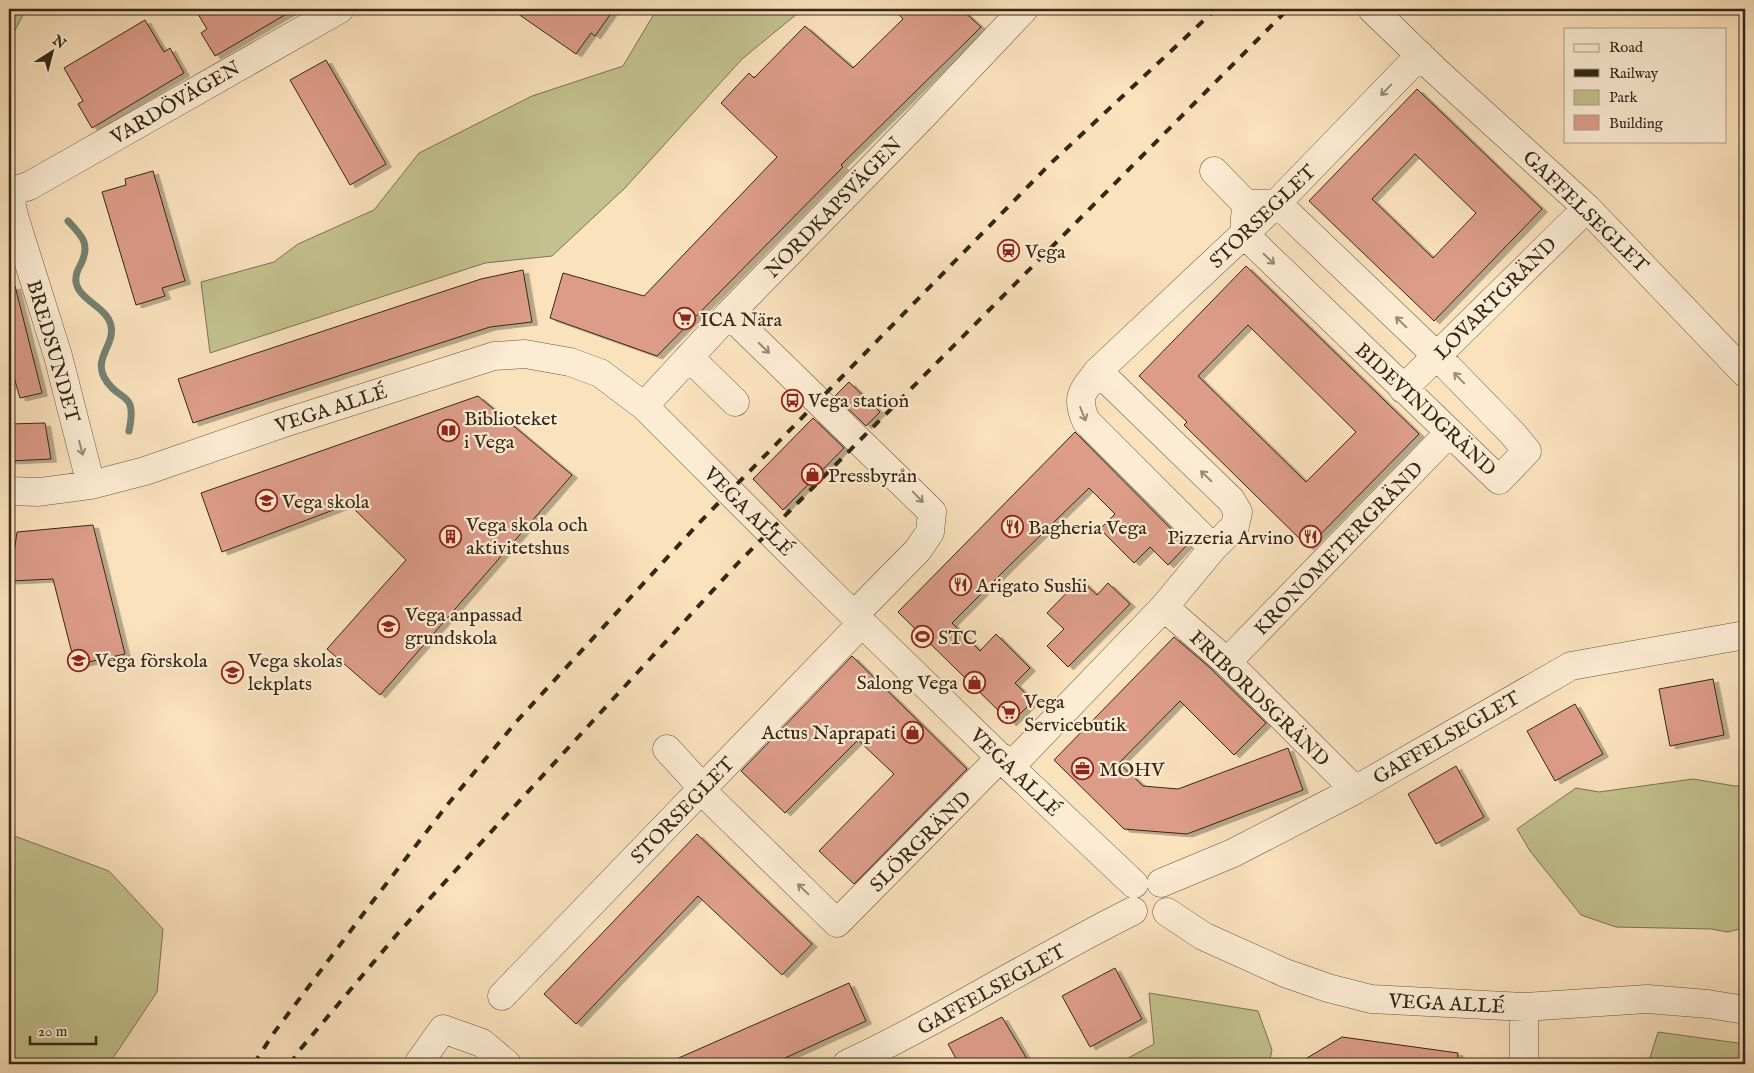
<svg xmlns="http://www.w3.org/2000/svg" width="1754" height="1073" viewBox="0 0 1754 1073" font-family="'IM FELL English',serif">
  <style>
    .green { fill: #c3c28e; stroke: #7c7452 }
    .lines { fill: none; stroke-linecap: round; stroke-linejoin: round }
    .stream { stroke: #758270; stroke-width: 7 }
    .building { fill: #dc9c89; stroke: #352716; fill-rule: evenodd; filter: url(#shadow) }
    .minor-casing { stroke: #665640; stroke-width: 29 }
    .minor { stroke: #fcecd4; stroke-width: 28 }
    .rail { stroke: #352716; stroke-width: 4; stroke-dasharray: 9 9; stroke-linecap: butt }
    .oneway { stroke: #988a75 }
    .labels { text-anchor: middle; stroke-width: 4.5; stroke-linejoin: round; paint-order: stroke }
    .street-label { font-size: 20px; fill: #352716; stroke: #fcecd4 }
    .poi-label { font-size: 20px; fill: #352716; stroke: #fcecd4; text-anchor: start }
  </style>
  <defs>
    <filter id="shadow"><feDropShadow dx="5.5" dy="3" stdDeviation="0" flood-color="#0004"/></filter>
  </defs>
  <rect width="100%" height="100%" fill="#fae2bd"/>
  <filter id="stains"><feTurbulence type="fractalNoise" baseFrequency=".004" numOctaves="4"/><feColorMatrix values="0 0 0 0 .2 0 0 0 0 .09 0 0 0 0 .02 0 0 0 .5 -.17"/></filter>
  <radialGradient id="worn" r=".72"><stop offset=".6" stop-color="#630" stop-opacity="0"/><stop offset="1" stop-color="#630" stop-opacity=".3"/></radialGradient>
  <path class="green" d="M9,9H26L9,42Z
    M657,9H803L742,59L625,188L552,256L485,263L210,353L201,282L274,262L298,244L374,210L419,153L532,96L623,66Z
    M1693,779L1735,786L1745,785V928L1727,932L1712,929L1616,927L1581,915L1530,851L1517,829L1576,788L1599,792Z
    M9,834L109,871L163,929L157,992L109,1064H9Z
    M1149,993L1258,1011L1272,1050L1269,1064H1117L1154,1044Z
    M1658,1032L1745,1044V1064H1648Z"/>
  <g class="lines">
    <path class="stream" d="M68,221C81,235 91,243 81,264C78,269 75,276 76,282C79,301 108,307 111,326C115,344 94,358 104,377C118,404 138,388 129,431"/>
  </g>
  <path class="building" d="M195,9H295L215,56L201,33L207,29Z
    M511,9H614L595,36L591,33L576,54Z
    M894,9H961L981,27L841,165L843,167L657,356L550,318L563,273L644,296L777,157L721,103L749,73L754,78L805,26L853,68L903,19Z
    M145,20L164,52L170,48L184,73L92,128L78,104L83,101L64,68Z
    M326,60L386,164L350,185L290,80Z
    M1417,89L1542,209L1434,321L1309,201ZM1415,154L1476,213L1433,258L1372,199Z
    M153,171L185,281L162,288L165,296L136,305L102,192L126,185L125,179Z
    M1246,266L1419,434L1308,547L1184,425L1187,422L1139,376ZM1248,325L1356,432L1306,482L1198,376Z
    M523,270L532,322L490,327L193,423L178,379L481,279Z
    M15,286L42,393L20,398L9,360V287Z
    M849,382L880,412L866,426L835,396Z
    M478,396L572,475L380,695L327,649L406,560L349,504L222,552L201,493Z
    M813,418L844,448L783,510L753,479Z
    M45,423L51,459L9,461V424Z
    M1075,432L1187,545L1168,565L1150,547L1134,563L1100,529L1115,514L1089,488L1009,566L952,623L980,651L996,634L1030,668L1015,683L1033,701L1011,723L898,612Z
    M93,525L125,654L75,665L53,579L10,581L17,532Z
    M1080,579L1097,595L1108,583L1130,604L1068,667L1047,646L1064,629L1047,613Z
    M1174,637L1208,666L1266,723L1234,755L1180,701L1119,763L1143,786L1178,789L1288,748L1303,790L1187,834L1124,829L1054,760Z
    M852,656L967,769L854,884L819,851L894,774L858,740L785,813L741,771Z
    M1713,679L1724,735L1670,746L1659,689Z
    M1575,704L1603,754L1555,781L1527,731Z
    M1456,766L1484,817L1436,844L1408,794Z
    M697,834L812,944L782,975L698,896L576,1024L544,994Z
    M1115,968L1142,1019L1090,1047L1062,996Z
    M849,983L866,1021L772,1064H665Z
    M1002,1017L1030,1064H959L948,1044Z
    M1342,1037L1458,1053L1457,1064H1297Z"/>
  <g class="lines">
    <defs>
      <path id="minor" d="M1372,9L1436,71L1587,208L1745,373
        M1214,171L1246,204L1277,203L1437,356L1512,433L1527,451L1499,480L1244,234L1246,204
        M9,192L29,186L340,9
        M9,193L14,216L58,356L91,485
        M729,314L932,512L930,532L918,550L854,615
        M689,357L735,402
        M1403,389L1587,208
        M644,406L729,314L917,122L1024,9
        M9,491L39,492L91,485L145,471L284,423L494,356L525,354L570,362L600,373L644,406L825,587L1010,767L1134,884
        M1213,548L1086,421C1075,396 1083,391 1098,371L1277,203L1420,55
        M1164,607L1227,662L1355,790
        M1227,662L1449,433
        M667,749L699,784L701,790L837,923L1001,757
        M1010,767L1164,607L1213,548L1235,526L1238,512L1231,500L1098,371
        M1161,883L1233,853L1355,790L1571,666L1745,635
        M1167,912L1203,936L1285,973L1328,988L1371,999L1524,1007L1647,999L1708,1004L1745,1010
        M502,996L862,623
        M1524,1007V1064
        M418,1064L443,1029L482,1043L507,1064
        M847,1064C945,1018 1036,959 1133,911"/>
    </defs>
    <use href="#minor" class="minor-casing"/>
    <use href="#minor" class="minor"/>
    <path class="rail" d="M254,1064L273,1034L373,901L448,804L517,721L699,523L1050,164L1216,9
      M290,1064L298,1052L399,932L739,562L1288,9"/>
  </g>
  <defs><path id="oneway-shaft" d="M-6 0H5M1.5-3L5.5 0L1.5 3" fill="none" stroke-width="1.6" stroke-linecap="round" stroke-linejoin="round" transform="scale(1.25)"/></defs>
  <g class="oneway">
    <use href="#oneway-shaft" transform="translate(1386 90) rotate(134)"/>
    <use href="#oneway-shaft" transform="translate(1269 259) rotate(44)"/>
    <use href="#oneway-shaft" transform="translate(1401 322) rotate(-136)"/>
    <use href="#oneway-shaft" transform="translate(764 348) rotate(44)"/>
    <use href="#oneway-shaft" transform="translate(1459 378) rotate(-134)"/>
    <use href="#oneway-shaft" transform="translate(1083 414) rotate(68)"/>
    <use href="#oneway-shaft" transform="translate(81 448) rotate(75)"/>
    <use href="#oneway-shaft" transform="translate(1206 476) rotate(-136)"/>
    <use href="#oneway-shaft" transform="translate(918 497) rotate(46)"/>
    <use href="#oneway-shaft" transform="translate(803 889) rotate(-136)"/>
  </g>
  <defs>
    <symbol id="station-ring" viewBox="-11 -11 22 22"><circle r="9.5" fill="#fcecd4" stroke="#8f2418" stroke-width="1.5"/><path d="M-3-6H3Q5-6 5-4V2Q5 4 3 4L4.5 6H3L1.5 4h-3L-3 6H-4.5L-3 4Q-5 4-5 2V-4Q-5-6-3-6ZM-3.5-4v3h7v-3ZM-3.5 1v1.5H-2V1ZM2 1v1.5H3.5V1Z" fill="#8f2418"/></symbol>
    <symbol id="supermarket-ring" viewBox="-11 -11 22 22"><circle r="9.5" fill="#fcecd4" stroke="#8f2418" stroke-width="1.5"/><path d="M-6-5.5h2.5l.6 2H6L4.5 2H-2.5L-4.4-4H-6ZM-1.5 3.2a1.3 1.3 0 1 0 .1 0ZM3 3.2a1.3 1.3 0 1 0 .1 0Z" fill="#8f2418"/></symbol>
    <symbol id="bus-ring" viewBox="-11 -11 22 22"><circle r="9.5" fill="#fcecd4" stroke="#8f2418" stroke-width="1.5"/><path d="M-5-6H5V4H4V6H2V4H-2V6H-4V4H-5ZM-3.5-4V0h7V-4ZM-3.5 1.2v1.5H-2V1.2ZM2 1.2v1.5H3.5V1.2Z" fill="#8f2418"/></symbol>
    <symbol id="library-ring" viewBox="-11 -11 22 22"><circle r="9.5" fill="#fcecd4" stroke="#8f2418" stroke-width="1.5"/><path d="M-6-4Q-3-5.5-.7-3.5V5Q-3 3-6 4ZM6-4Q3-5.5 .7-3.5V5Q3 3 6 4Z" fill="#8f2418"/></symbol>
    <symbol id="shop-ring" viewBox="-11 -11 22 22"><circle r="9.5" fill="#fcecd4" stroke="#8f2418" stroke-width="1.5"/><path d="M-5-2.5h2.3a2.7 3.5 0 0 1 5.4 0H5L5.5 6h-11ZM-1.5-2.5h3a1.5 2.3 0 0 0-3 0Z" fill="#8f2418"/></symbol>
    <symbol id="school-ring" viewBox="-11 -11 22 22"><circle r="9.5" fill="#fcecd4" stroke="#8f2418" stroke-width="1.5"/><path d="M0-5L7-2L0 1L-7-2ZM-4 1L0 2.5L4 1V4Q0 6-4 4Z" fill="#8f2418"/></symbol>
    <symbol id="restaurant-ring" viewBox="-11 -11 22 22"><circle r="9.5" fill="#fcecd4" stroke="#8f2418" stroke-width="1.5"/><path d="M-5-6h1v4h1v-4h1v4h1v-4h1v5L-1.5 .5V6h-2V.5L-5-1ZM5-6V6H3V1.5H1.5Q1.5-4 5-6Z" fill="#8f2418"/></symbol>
    <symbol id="building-ring" viewBox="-11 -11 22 22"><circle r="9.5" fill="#fcecd4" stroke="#8f2418" stroke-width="1.5"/><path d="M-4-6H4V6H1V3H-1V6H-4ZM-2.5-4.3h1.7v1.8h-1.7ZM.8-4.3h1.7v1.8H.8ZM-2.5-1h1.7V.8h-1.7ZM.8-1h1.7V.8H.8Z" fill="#8f2418"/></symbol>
    <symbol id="stadium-ring" viewBox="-11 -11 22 22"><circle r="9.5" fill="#fcecd4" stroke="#8f2418" stroke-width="1.5"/><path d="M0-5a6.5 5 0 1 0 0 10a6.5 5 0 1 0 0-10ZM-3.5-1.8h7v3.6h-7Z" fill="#8f2418"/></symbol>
    <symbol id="office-ring" viewBox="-11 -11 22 22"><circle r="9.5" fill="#fcecd4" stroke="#8f2418" stroke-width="1.5"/><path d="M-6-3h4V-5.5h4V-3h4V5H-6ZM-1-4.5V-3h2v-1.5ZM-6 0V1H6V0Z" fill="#8f2418"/></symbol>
  </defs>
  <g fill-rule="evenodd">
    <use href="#station-ring" x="996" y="238" width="25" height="25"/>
    <use href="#supermarket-ring" x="672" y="306" width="25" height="25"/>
    <use href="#bus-ring" x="780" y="388" width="25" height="25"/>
    <use href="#library-ring" x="436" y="418" width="25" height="25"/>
    <use href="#shop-ring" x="800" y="462" width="25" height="25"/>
    <use href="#school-ring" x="254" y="488" width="25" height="25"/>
    <use href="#restaurant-ring" x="1000" y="514" width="25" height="25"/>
    <use href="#building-ring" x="438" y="524" width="25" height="25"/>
    <use href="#restaurant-ring" x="1298" y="524" width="25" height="25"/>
    <use href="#restaurant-ring" x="948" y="572" width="25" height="25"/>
    <use href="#school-ring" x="376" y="614" width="25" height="25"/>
    <use href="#stadium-ring" x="910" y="624" width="25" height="25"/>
    <use href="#school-ring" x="66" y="648" width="25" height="25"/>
    <use href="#school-ring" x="220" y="660" width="25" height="25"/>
    <use href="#shop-ring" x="962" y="670" width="25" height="25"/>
    <use href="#supermarket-ring" x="996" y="700" width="25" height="25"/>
    <use href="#shop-ring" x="900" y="720" width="25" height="25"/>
    <use href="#office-ring" x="1070" y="756" width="25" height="25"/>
  </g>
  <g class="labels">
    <g class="street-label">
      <text transform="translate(175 102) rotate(-30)" y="7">VARDÖVÄGEN</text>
      <text transform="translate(833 207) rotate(-46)" y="7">NORDKAPSVÄGEN</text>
      <text transform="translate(1586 211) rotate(44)" y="7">GAFFELSEGLET</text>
      <text transform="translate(1262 216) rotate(-44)" y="7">STORSEGLET</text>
      <text transform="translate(1495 298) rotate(-45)" y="7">LOVARTGRÄND</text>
      <text transform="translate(54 351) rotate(74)" y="7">BREDSUNDET</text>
      <text transform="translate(331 408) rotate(-18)" y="7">VEGA ALLÉ</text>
      <text transform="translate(1426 409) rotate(43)" y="7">BIDEVINDGRÄND</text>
      <text transform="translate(749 511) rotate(45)" y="7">VEGA ALLÉ</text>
      <text transform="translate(1338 548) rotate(-46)" y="7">KRONOMETERGRÄND</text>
      <text transform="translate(1260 698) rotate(44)" y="7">FRIBORDSGRÄND</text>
      <text transform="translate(1446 737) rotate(-30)" y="7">GAFFELSEGLET</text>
      <text transform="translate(1016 772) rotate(44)" y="7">VEGA ALLÉ</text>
      <text transform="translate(682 810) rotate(-46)" y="7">STORSEGLET</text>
      <text transform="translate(920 841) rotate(-45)" y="7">SLÖRGRÄND</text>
      <text transform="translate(991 989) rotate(-29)" y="7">GAFFELSEGLET</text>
      <text transform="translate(1447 1003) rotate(3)" y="7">VEGA ALLÉ</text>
    </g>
    <g class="poi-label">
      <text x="1025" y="258">Vega</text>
      <text x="700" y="326">ICA Nära</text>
      <text x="808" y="407">Vega station</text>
      <text x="464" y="425">Biblioteket<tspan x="464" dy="23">i Vega</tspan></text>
      <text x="828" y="482">Pressbyrån</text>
      <text x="282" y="508">Vega skola</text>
      <text x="466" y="531">Vega skola och<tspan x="466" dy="23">aktivitetshus</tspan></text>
      <text x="1028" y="534">Bagheria Vega</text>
      <text x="1294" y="544" text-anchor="end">Pizzeria Arvino</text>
      <text x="976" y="592">Arigato Sushi</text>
      <text x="405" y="621">Vega anpassad<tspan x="405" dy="23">grundskola</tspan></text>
      <text x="938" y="644">STC</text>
      <text x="95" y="667">Vega förskola</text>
      <text x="248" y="667">Vega skolas<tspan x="248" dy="23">lekplats</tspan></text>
      <text x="958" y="689" text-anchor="end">Salong Vega</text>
      <text x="1024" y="708">Vega<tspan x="1024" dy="23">Servicebutik</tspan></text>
      <text x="896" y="739" text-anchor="end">Actus Naprapati</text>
      <text x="1099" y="776">MOHV</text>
    </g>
  </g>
  <rect width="1754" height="1073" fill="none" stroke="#fae2bd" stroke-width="30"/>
  <rect x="10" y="10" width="1734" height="1053" fill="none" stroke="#352716" stroke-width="2.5"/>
  <rect x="15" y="15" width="1724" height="1043" fill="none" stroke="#352716"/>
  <rect x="1564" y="28" width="162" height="115" fill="#fcecd4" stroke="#ac9d88"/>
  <rect x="1574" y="44" width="25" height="8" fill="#fcecd4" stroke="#ac9d88"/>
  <text x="1609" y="52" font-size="15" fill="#352716">Road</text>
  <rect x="1574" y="69" width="25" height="8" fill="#352716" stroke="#ac9d88"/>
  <text x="1609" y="78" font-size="15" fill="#352716">Railway</text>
  <rect x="1574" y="90" width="25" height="15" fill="#c3c28e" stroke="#ac9d88"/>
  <text x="1609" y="102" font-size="15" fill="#352716">Park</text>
  <rect x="1574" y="115" width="25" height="15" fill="#dc9c89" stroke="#ac9d88"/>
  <text x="1609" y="128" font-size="15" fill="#352716">Building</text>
  <g transform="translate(52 52) rotate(36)" stroke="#fcecd4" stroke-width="4" paint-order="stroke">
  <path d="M0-4L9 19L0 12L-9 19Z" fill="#352716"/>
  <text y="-8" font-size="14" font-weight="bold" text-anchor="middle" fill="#352716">N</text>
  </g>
  <path d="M30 1036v8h66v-8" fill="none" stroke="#352716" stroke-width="2.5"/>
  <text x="38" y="1036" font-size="15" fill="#352716" stroke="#fcecd4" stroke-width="4" paint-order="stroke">20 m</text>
  <rect width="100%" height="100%" filter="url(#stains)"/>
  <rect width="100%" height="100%" fill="url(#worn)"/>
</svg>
